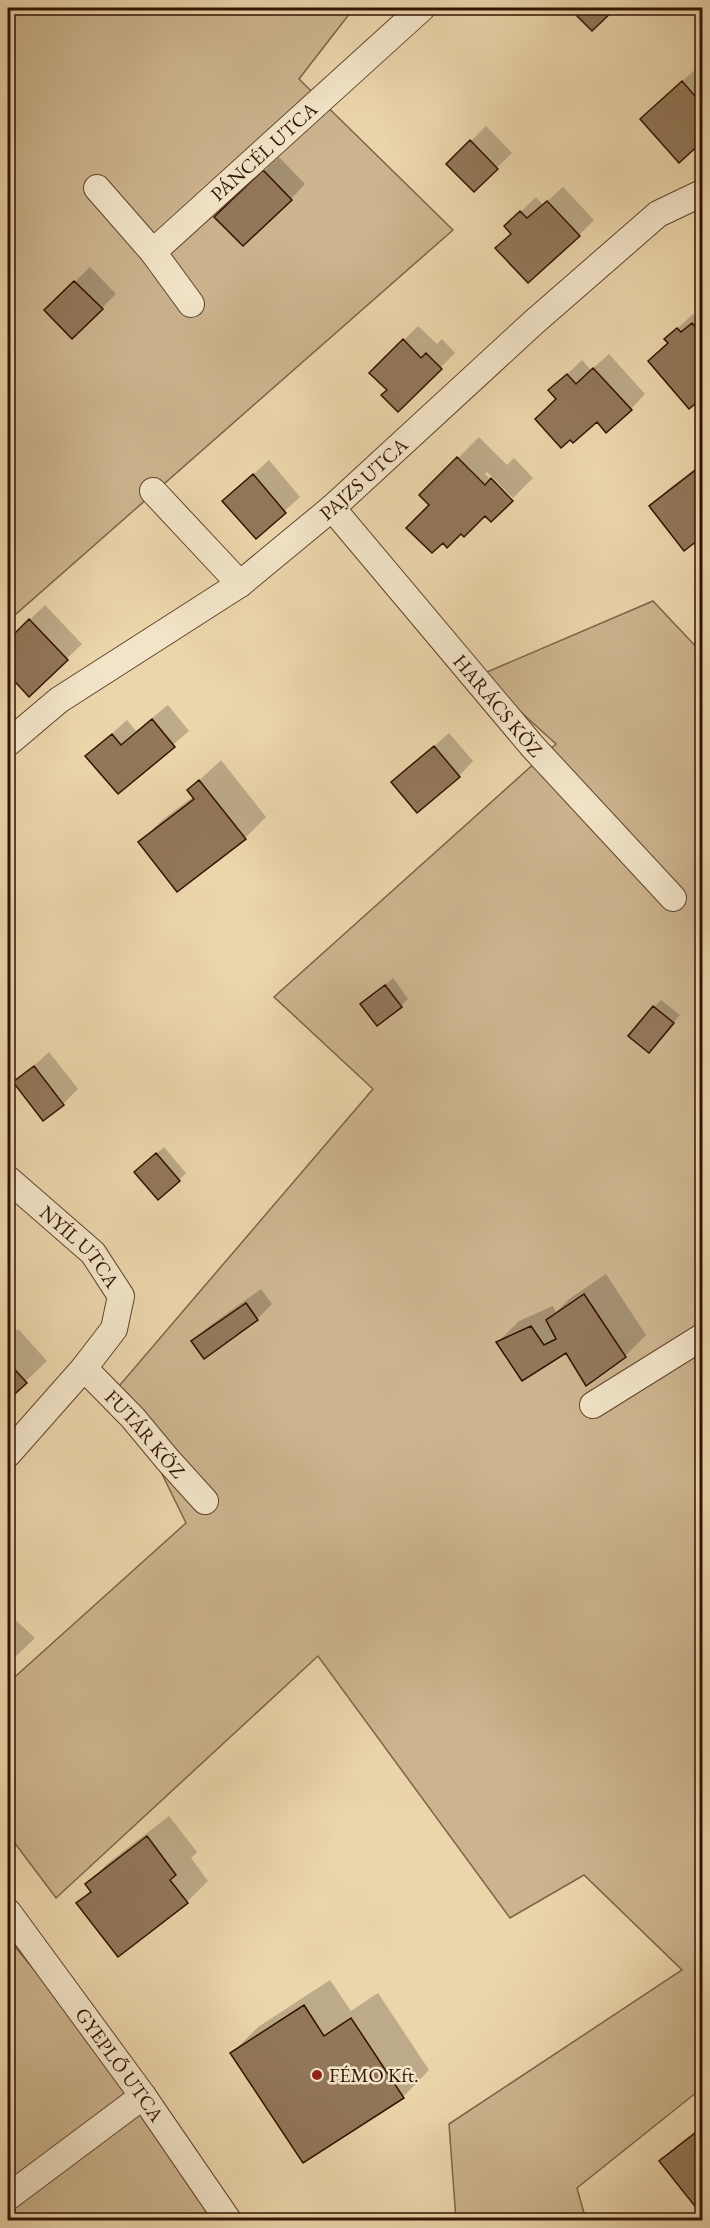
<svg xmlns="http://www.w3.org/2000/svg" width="710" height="2228" viewBox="0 0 710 2228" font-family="'EB Garamond',serif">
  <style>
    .green { fill: #ccb48e; stroke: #7f6348; stroke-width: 1.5 }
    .shadow { fill: #0003 }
    .building { fill: #927759; stroke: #321201; stroke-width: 1.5 }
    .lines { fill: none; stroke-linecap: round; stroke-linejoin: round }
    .street-casing { stroke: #60432c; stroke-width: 28 }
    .street { stroke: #f2e4c8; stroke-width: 26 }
    .poi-dot { fill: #8f2418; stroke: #f2e4c8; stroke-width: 2 }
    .labels { text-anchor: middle; stroke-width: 5; stroke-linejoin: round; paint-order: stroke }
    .street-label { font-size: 20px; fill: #321201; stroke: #f2e4c8 }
    .poi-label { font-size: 20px; fill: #321201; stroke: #f2e4c8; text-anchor: start }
  </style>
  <rect width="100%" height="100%" fill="#ebd5ab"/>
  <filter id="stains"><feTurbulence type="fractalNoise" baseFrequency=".00333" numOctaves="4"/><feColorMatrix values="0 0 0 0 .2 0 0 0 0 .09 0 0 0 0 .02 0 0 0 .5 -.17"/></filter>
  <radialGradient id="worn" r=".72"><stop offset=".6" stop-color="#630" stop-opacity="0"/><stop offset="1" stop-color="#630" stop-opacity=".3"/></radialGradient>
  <path class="green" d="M8,8H354L299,79L453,230L8,621Z
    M653,601L702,653V2088L577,2188L586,2220H456L449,2124L682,1970L584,1875L510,1918L318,1656L56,1898L8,1834V1683L186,1523L119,1386L373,1089L274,997L556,744L480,675Z
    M8,1938L240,2220H8Z"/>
  <path class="shadow" d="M571,8H614L592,29Z
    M698,67L702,73V140L679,160L656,104Z
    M486,126L512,153L474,190L448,164Z
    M279,157L305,184L291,199L231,202Z
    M563,187L594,220L579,235L512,233L506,226L536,197L543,205Z
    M90,267L116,294L72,337L46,310Z
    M693,314L697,319L702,314V396L689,407L650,361L669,342L666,339Z
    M418,326L437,344L442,339L455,353L398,410L389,390L371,373Z
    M609,354L645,394L631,409L597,420L557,399L550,391L582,360L591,370Z
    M479,437L507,465L514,458L533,478L513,498L487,472L485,474L512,500L485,514L431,505L421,495Z
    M269,460L300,497L256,537L224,501Z
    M702,463V535L684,549L651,506L666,491Z
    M45,605L82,644L29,695L8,672V641Z
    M168,705L189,731L118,792L87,756L127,720L136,731Z
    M449,733L473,761L459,776L393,782Z
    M221,760L266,817L245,838L140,842L161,821L194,796L189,790Z
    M393,978L408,999L401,1006L362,1004Z
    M661,1000L680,1015L656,1044L654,1007Z
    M49,1052L78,1089L63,1104L15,1083Z
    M164,1147L186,1173L179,1180L143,1165Z
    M606,1274L646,1335L625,1356L498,1342L519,1321L553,1306L556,1312L569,1299Z
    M261,1289L272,1304L257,1319L193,1341L208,1327Z
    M18,1329L47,1361L8,1398V1338Z
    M8,1573L15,1581L8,1590Z
    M8,1613L35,1638L8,1664Z
    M169,1816L197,1852L191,1858L208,1881L187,1902L78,1903L91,1890L87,1884L108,1863Z
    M330,1980L351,2011L378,1993L429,2070L403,2097L232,2053L258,2027Z
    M702,2126V2213L661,2161L676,2146Z"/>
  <path class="building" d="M569,8H616L592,31Z
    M682,81L702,104V142L679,163L640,119Z
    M470,140L498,169L474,192L446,164Z
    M263,170L292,200L243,246L214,217Z
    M547,201L580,236L528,283L495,248L511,234L504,226L520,211L527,218Z
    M74,281L103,309L72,339L44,310Z
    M692,323L702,335V398L689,409L648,361L668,343L664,339L677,328L681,332Z
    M403,339L421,358L426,353L442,369L398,412L381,395L387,390L369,373Z
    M593,368L632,410L606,433L597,422L573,443L570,440L561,448L535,419L556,399L548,390L567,374L576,384Z
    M457,457L485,485L491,478L513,501L491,522L485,516L464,537L461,534L447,548L443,543L432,553L406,528L429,505L419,495Z
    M702,465V537L684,551L649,506Z
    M253,474L286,513L256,539L222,501Z
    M29,619L68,660L29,697L8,674V640Z
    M152,719L175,747L118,794L85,756L112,734L121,745Z
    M434,746L460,777L417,813L391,782Z
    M199,780L246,839L177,892L138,842L194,799L187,790Z
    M385,985L402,1007L377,1026L360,1004Z
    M653,1006L674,1023L649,1053L628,1036Z
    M34,1066L64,1105L43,1121L13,1082Z
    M156,1153L180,1181L158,1200L134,1172Z
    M584,1294L626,1357L586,1386L566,1353L522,1381L496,1342L531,1326L544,1345L556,1339L546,1320Z
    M246,1303L258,1320L204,1359L191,1341Z
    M8,1362L27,1383L8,1400Z
    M147,1836L176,1875L170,1880L188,1903L118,1957L76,1903L91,1892L85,1884Z
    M304,2005L324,2036L351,2018L404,2098L303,2163L230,2053Z
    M699,2130L702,2134V2215L659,2161Z"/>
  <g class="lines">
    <defs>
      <g id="street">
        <path d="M97,188L153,252"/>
        <path id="s1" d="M191,304L153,252L422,8"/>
        <path d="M153,491L240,584"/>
        <path id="s2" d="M332,508L533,747L673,898"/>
        <path id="s3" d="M8,743L59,700L240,584L332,508L533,323L658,214L702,193"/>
        <path id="s4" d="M8,1179L93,1253L121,1296L114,1329L84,1368L8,1454"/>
        <path id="s5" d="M84,1368L133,1418L167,1459L205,1501"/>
        <path d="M593,1405L702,1337"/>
        <path id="s6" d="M8,1912L143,2096L228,2220"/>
        <path d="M8,2197L143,2096"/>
      </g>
    </defs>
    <use href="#street" class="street-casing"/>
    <use href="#street" class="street"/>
  </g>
  <circle class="poi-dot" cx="317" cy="2075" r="6"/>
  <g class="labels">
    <g class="street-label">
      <text dy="7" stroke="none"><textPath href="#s1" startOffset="214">PÁNCÉL UTCA</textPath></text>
      <text dy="7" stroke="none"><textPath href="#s3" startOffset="444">PAJZS UTCA</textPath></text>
      <text dy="7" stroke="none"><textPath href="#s2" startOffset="258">HARÁCS KÖZ</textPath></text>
      <text dy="7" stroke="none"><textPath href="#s4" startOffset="99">NYÍL UTCA</textPath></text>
      <text dy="7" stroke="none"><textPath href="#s5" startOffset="90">FUTÁR KÖZ</textPath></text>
      <text dy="7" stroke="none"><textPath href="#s6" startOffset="189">GYEPLŐ UTCA</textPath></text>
    </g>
    <g class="poi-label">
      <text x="329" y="2082">FÉMO Kft.</text>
    </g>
  </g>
  <rect width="710" height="2228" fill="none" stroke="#ebd5ab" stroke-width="30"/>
  <rect x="9" y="9" width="692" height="2210" fill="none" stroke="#321201" stroke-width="3"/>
  <rect x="15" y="15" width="680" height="2198" fill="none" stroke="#321201" stroke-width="1.5"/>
  <rect width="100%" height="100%" filter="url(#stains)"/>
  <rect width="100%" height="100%" fill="url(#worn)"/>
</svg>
